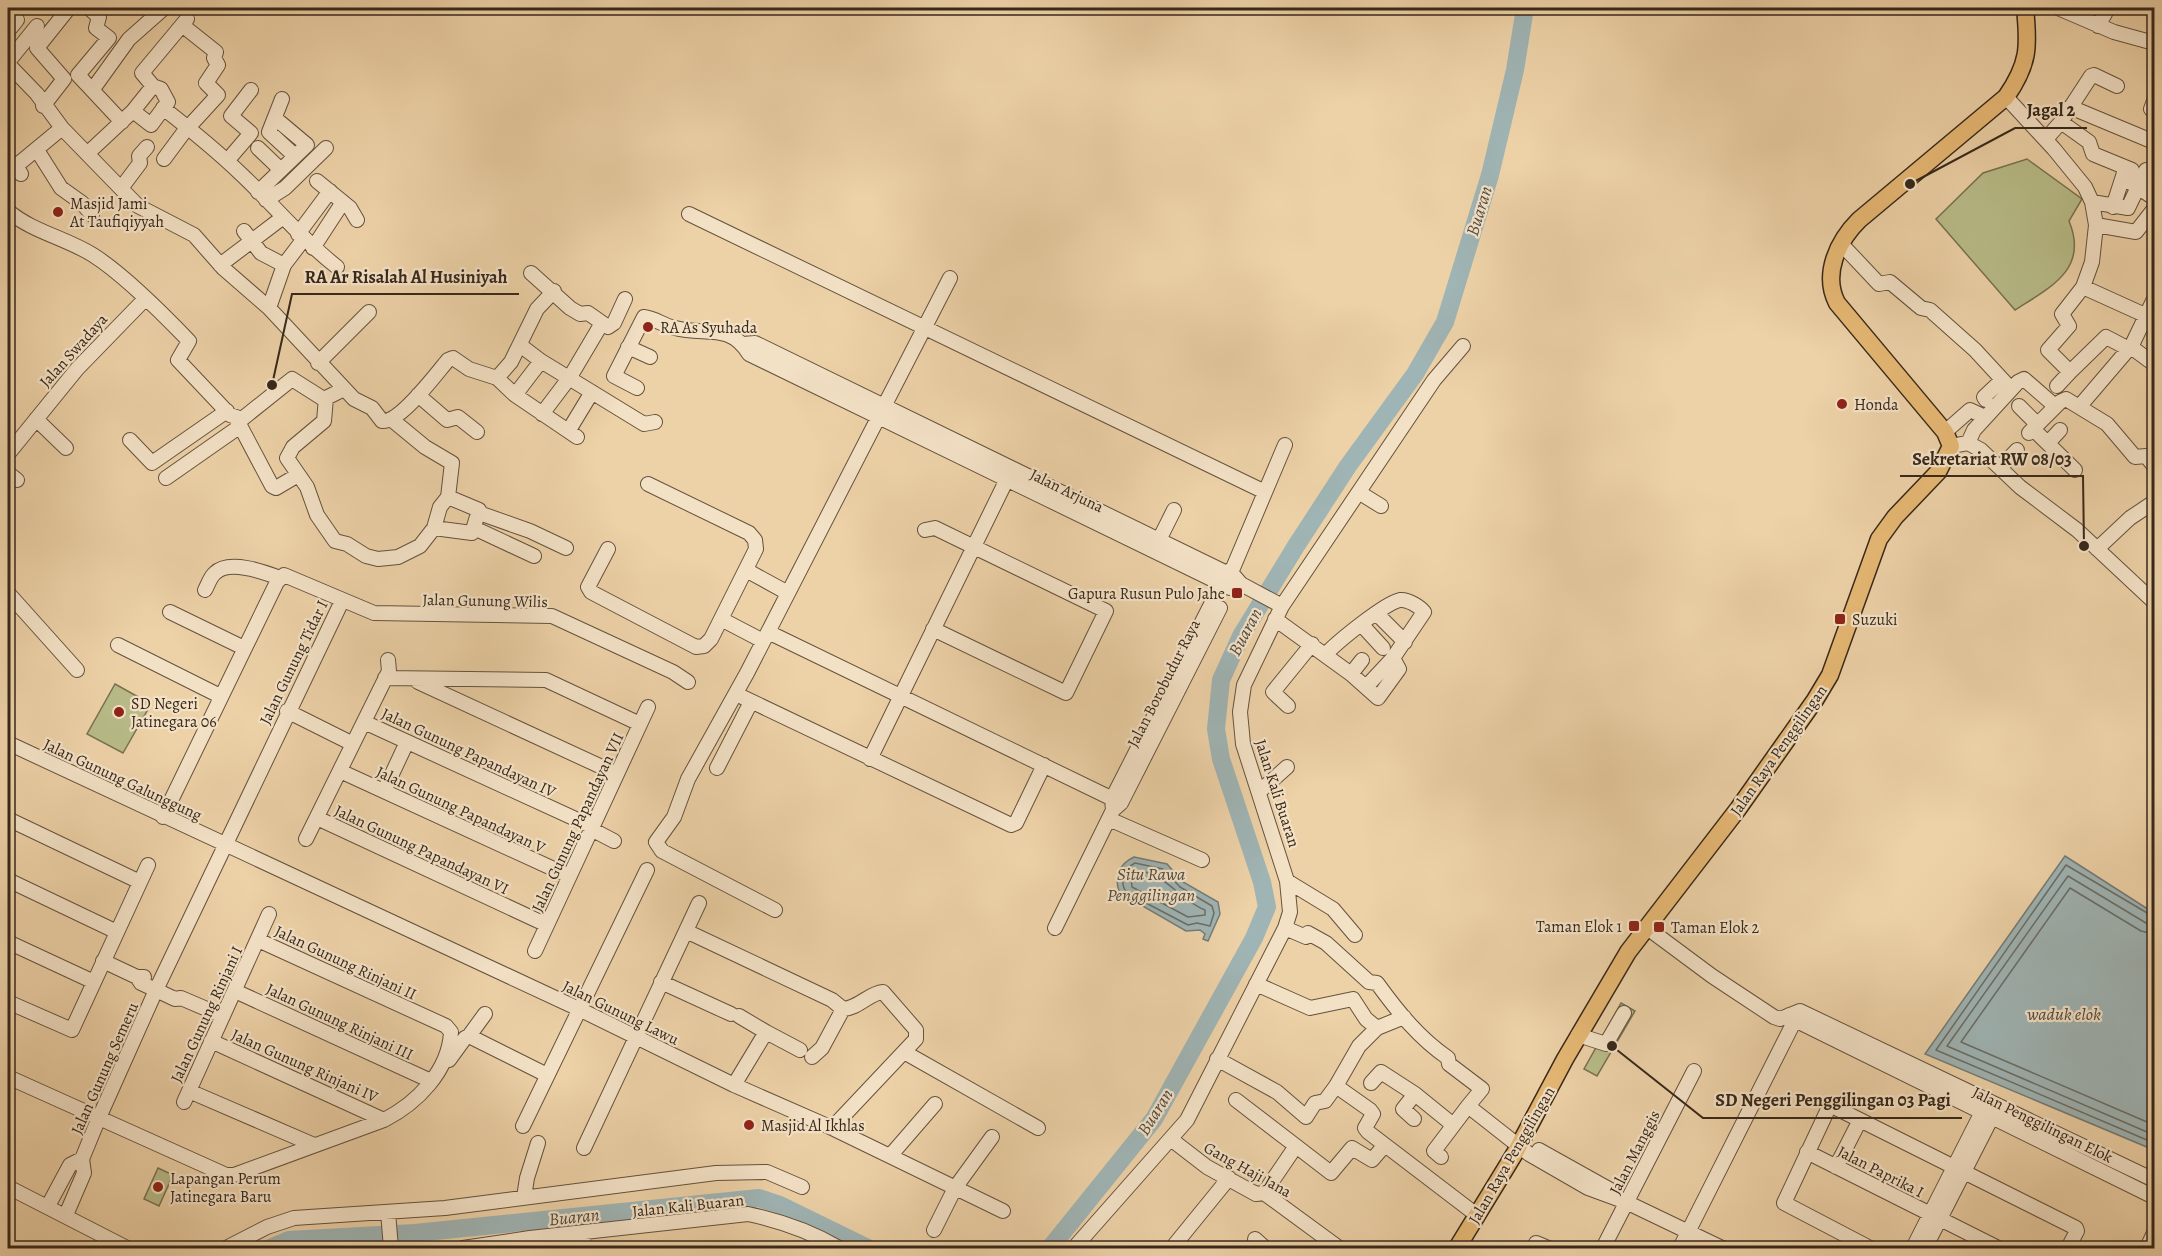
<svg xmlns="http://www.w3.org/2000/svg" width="2162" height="1256" viewBox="0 0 2162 1256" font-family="Alegreya,serif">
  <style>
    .green { fill: #b8bc88; stroke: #787251; stroke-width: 1.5 }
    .water { fill: #9fb4b4; stroke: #757c76; stroke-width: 1.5 }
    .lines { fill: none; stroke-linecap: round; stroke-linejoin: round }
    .shore { stroke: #6b6e67; stroke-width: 1.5 }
    .river { stroke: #9fb4b4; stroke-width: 18 }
    .minor-casing { stroke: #64523d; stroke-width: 16 }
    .major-casing { stroke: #37281a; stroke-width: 19 }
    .minor { stroke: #f3e1c6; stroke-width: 14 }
    .major { stroke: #e6b874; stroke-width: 16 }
    .poi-dot { fill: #8f2418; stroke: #f3e1c6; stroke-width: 2 }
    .labels { text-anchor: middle; stroke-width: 4.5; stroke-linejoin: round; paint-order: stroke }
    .poi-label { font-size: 16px; fill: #37281a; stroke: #f3e1c6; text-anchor: start }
    .street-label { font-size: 16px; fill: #37281a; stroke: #f3e1c6 }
    .water-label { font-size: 18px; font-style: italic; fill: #514b40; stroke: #f3e1c6 }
    .leader { fill: none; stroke: #37281a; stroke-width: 2 }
    .callout-dot { fill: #37281a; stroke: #f3e1c6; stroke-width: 2 }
    .callout-label { font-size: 18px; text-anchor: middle; font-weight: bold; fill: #37281a; stroke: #f3e1c6; stroke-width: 4.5; stroke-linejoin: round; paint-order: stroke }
  </style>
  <rect width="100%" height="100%" fill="#edd1a7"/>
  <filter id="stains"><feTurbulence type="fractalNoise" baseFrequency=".00333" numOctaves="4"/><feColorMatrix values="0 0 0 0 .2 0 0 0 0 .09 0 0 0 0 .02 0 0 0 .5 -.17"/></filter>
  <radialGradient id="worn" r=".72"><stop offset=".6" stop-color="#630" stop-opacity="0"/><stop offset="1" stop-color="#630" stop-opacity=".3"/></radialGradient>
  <path class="green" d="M2027,159L2082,199L2069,221C2089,269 2051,287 2015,310L1936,219L1983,173Z
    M115,684L151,704L123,753L87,734Z
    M1621,1003L1635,1011L1597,1076L1584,1069Z
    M158,1168L173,1175L159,1206L144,1199Z"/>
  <path class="water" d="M2065,856L2154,913V1150L1925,1054Z
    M1134,857L1167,864L1183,882L1218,902L1220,914L1208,941L1203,939L1205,934L1200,930L1186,931L1120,893C1113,878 1119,864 1134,857Z"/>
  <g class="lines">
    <path class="shore" d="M1135,863L1163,869L1180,887L1212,906L1214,913L1210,926L1197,923L1188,925L1127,893C1119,883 1123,869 1135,863Z
      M1136,871C1164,871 1179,900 1205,910V915L1188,917L1132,887L1131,877Z
      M2154,917L2066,865L1936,1050L2154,1143
      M2154,925L2146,923L2068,876L1947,1046L2154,1135
      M2154,934L2141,931L2070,888L1961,1042L2154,1125"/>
    <path class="river" d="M270,1248L289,1240L415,1233L759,1198L780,1205L868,1248
      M1050,1248L1154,1119L1254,938L1267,907L1262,882L1221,759L1216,729L1221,680L1241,636L1296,546L1348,466L1415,374L1445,322L1490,175L1515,70L1525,8"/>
    <defs>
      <path id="minor" d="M89,8L99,17L96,28L109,38L78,75L122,122
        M2058,8L2114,32L2154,43
        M2098,26L2108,8
        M8,31L17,20
        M8,62L37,26
        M8,64L37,94L62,128L138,206L194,235L223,268L269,308L354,399L372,408L382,421C400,423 436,374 448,360L453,358L469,369L497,378L515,395L577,437
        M93,89L129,39L164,8
        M2006,97L2054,149L2085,187L2092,202L2096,225L2092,262L2083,287L2062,314L2069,326L2048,350L2070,372L2106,337L2129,349
        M282,99L269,132L295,156
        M43,106L64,79L37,48L69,8
        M2070,107L2154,142
        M163,108C190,129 216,150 241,174C274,205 300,238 337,267
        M2151,109L2154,101
        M133,111L151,125L168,102L161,89L153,86L142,73L187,19
        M2061,122L2089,142L2093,154L2132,170L2128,181L2154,198
        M2046,139L2061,122L2091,76L2094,75L2117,86
        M258,148L281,170
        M37,150L61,188L82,203L92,215
        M88,153L133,111L153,86
        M164,159L184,132L218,95L206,83L218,65L214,58L216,52L182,25
        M227,161L251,133L231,116L251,90
        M21,174L16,166L62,128
        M317,181L350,208L357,220
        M122,187L140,163L139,156L147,147
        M258,192L307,145L276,119
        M266,200L285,188L326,148
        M2092,202L2128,208L2146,170
        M2113,207L2125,170
        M8,211C33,232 66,238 93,255C123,274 164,315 189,341L178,360L230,415L242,419L292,379L322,398H326L344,389
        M689,214L1265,492
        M2096,225L2136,232L2154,209
        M244,231L261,253L284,265
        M298,234L330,191
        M313,248L343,202
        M1846,249L1879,284L1890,282L1921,308L1930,310L1975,350L2011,389
        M220,265L282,218
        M531,273L570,308L580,314L588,313L608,327L614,323L625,299
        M2083,287L2147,316
        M269,308L284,265L303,240
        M743,344L755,343L1235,577L1241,584L1282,606
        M520,345L541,361L644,424L655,422
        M628,347L650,357
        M2131,347L2154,364
        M318,363L369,312
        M497,378L511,362L537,309L554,291
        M2057,386L2070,372
        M637,388L614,376L644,317C655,318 664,326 675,328C705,336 730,322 749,354L1230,588L1241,584
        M418,395L447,420L458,417L477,432
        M515,395L541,361
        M326,398L324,421L293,447L287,458L307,487L317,515L335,541L347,544L366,556L378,559L398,557L420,546L434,528L440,507L448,497L452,463L425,447L391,419
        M1986,400L1984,397L2002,380
        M2019,406L2037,424
        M2079,407L2132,345L2154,299
        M542,414L570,377L602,323
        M236,418L272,486L276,488L298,475
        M36,419L66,448
        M2033,429L2075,470
        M569,430L592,392
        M1945,432L1970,410L1985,417
        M2029,433L2060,402L2066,399L2107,424L2135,457L2146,456L2154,466
        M130,440L152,463L227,411
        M1968,443L1974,430L2018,382L2024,379L2055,406
        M2048,443L2060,430
        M1951,446L1968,443L1981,450L2020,487L2077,530L2154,602
        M8,454L77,369L145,299
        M2000,468L2017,450
        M8,473L17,480
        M166,478L239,427
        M1360,493L1381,506
        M479,513L530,531L566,548
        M434,528L472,533L479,510L448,497
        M474,528L534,556
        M925,530L935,528L1106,611L1066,693L933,629
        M1159,540L1174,510
        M608,549L588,587L591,592L696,647L704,646L711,639L756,549L755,540L749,533L648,484
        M2097,549L2130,518L2154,502
        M746,570L788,593
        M205,590C208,585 210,577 215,573C229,559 264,572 280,578
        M8,593L77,670
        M170,612L244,648
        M1377,614L1405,642
        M721,619L763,641
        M1275,619L1351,674L1378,698L1399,669L1393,658
        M1361,624L1383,648
        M768,632L1119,802
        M118,645L220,696
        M1325,655C1337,642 1385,603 1400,600C1408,599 1420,607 1424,612L1393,658L1366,687
        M1351,674L1362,660
        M385,678L546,680L640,724
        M418,682L617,774
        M736,694L1011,825L1016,823L1044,765
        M1288,706L1273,692L1312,644
        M287,711L353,744
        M364,722L593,827
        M8,743L579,1009L734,1085L832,1128L1003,1211
        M870,759L1007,479
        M717,768L751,702
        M340,771L569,876
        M384,791L407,742
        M1260,791L1287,767
        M1113,810L1112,799L1227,573L1233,568L1285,445
        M163,817L277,582L284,575L374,613L552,616L673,672L688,682
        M317,818L547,925
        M8,819L140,882
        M1109,819L1202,860
        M591,829L614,841
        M306,839L389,671L388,660
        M8,880L117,932
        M1287,881L1333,909L1355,935
        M775,910L662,851L656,842L674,817L688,779L747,673L950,278
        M1646,927L1712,976L1774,1017L1780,1019L1800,1011L2154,1180
        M1055,928L1113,810L1121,803L1220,608
        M1285,928L1306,937L1308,933L1326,943L1369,982L1377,983C1398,1012 1419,1038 1448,1058L1449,1064L1482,1089L1468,1106
        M686,931L832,1000L843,1009C859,1008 869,993 883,992L916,1030V1039L832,1128
        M8,942L94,982
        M535,951L648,707
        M103,961L137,977H144
        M137,977L141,983L175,999L181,998L223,1016
        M661,982L731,1014
        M1256,984L1310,1008L1353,999L1366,1019L1377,1028
        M235,991L431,1081
        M8,1002L72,1030L148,865
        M1789,1015L1803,1024L2154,1197
        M739,1016L766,1032
        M1404,1017L1377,1028L1359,1046L1336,1086L1370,1110L1373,1114L1365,1128L1368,1132L1478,1216
        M1578,1035L1606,1044L1624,1013
        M469,1036L485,1014
        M211,1041L384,1120
        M904,1052L1038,1128
        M812,1057L822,1048L843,1009
        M1217,1059L1277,1092L1306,1117L1315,1103L1325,1101L1336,1086
        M449,1060L465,1038L469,1036L547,1075
        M8,1077L226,1175H234L384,1120C417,1103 449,1071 451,1032L446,1026L258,940
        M1371,1083L1381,1072L1415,1094L1452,1124
        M734,1085L766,1032L800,1050
        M189,1091L314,1145
        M1236,1100L1296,1146L1264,1193
        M184,1102L269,914
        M1414,1119L1403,1109L1415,1094
        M523,1126L647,870
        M1172,1140L1207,1167L1256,1194L1264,1193L1339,1248
        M1296,1146L1331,1173L1352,1148L1372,1160L1384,1146
        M584,1148L699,903
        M1539,1150L1616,1193
        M1807,1152L1998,1248
        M890,1156L935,1104
        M1441,1157L1434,1151L1468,1106L1529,1154L1588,1188L1626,1202L1722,1248
        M1836,1167L1860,1120
        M8,1187L127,1248
        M524,1197L527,1178L538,1143
        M48,1206L70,1165L82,1159
        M388,1212L391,1248
        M66,1215L84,1173L82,1159L98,1120L156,990L342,601
        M934,1230L955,1188L992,1137
        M1255,1239L1265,1248
        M1536,1243L1548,1248
        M226,1248L267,1227L294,1218L445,1208L716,1173L767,1172L802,1187
        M463,1248L530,1238L748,1214C781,1221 810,1231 839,1248
        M582,1248L584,1233
        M1074,1248L1187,1120L1285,928L1290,912L1287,881L1243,744L1240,712L1244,685L1282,606L1434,380L1463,346
        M1172,1248L1229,1178
        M1603,1248L1694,1071
        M1680,1248L1795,1020
        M1870,1248L1784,1203L1830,1105L2076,1228L2077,1231L2068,1248
        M1913,1248L1986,1104
        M1925,1248L1996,1109
        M2147,1248L2154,1233"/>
      <path id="major" d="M1457,1248L1515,1153L1565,1059L1628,952L1738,809L1815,700L1830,675L1879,539L1895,517L1938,472L1951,446L1945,432L1837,303C1822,274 1838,241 1859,220L2006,97C2029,64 2029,47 2025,8"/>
    </defs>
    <use href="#minor" class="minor-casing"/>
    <use href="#major" class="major-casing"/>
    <use href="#minor" class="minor"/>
    <use href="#major" class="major"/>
  </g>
  <g class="poi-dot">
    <circle cx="58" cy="212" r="6"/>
    <circle cx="648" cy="327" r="6"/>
    <circle cx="1842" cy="404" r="6"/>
    <rect x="1231" y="587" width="12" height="12" rx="3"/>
    <rect x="1834" y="613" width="12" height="12" rx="3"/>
    <circle cx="119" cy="712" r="6"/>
    <rect x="1628" y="920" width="12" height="12" rx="3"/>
    <rect x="1653" y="921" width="12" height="12" rx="3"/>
    <circle cx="749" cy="1125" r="6"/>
    <circle cx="158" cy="1187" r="6"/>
  </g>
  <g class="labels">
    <g class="poi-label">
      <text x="70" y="209">Masjid Jami<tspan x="70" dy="18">At Taufiqiyyah</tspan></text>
      <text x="660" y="333">RA As Syuhada</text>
      <text x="1854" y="410">Honda</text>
      <text x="1225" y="599" text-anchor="end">Gapura Rusun Pulo Jahe</text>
      <text x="1852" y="625">Suzuki</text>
      <text x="131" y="709">SD Negeri<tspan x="131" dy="18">Jatinegara 06</tspan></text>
      <text x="1622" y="932" text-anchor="end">Taman Elok 1</text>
      <text x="1671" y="933">Taman Elok 2</text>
      <text x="761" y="1131">Masjid Al Ikhlas</text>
      <text x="170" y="1184">Lapangan Perum<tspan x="170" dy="18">Jatinegara Baru</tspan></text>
    </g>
    <g class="street-label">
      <text transform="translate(73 350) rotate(-48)" y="6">Jalan Swadaya</text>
      <text transform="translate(1067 490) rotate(26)" y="6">Jalan Arjuna</text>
      <text transform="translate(485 600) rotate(1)" y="6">Jalan Gunung Wilis</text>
      <text transform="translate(293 662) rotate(-64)" y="6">Jalan Gunung Tidar I</text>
      <text transform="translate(1163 683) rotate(-63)" y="6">Jalan Borobudur Raya</text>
      <text transform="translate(1778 750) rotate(-55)" y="6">Jalan Raya Penggilingan</text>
      <text transform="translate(469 752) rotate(25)" y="6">Jalan Gunung Papandayan IV</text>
      <text transform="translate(123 779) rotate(25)" y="6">Jalan Gunung Galunggung</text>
      <text transform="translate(1278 793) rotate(72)" y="6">Jalan Kali Buaran</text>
      <text transform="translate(461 809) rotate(25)" y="6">Jalan Gunung Papandayan V</text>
      <text transform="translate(577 822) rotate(-65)" y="6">Jalan Gunung Papandayan VII</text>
      <text transform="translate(422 849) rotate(25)" y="6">Jalan Gunung Papandayan VI</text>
      <text transform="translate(346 962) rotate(25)" y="6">Jalan Gunung Rinjani II</text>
      <text transform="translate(621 1012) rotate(26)" y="6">Jalan Gunung Lawu</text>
      <text transform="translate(206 1014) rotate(-65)" y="6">Jalan Gunung Rinjani I</text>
      <text transform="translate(340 1021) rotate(25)" y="6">Jalan Gunung Rinjani III</text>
      <text transform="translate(305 1065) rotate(24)" y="6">Jalan Gunung Rinjani IV</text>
      <text transform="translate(104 1068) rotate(-66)" y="6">Jalan Gunung Semeru</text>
      <text transform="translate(2043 1124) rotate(26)" y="6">Jalan Penggilingan Elok</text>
      <text transform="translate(1634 1152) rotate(-63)" y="6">Jalan Manggis</text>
      <text transform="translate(1511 1155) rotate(-60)" y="6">Jalan Raya Penggilingan</text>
      <text transform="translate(1248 1169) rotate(29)" y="6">Gang Haji Jana</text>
      <text transform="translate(1881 1171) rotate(27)" y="6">Jalan Paprika I</text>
      <text transform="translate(688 1205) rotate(-6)" y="6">Jalan Kali Buaran</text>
    </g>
    <g class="water-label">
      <text transform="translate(1479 211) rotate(-73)" y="6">Buaran</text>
      <text transform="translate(1245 632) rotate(-62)" y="6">Buaran</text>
      <text x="1151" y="880">Situ Rawa<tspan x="1151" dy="21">Penggilingan</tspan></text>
      <text x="2064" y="1020">waduk elok</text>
      <text transform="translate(1155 1112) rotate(-58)" y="6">Buaran</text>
      <text transform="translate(574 1217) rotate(-6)" y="6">Buaran</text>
    </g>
  </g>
  <path class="leader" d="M1910 184L2015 128H2087M272 385L292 294H519M2084 546L2083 476H1900M1612 1046L1703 1118H1962"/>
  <g class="callout-dot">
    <circle cx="1910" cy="184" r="6"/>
    <circle cx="272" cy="385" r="6"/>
    <circle cx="2084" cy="546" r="6"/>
    <circle cx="1612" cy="1046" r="6"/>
  </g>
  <g class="callout-label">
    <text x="2051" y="116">Jagal 2</text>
    <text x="406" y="283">RA Ar Risalah Al Husiniyah</text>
    <text x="1992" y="465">Sekretariat RW 08/03</text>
    <text x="1833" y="1106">SD Negeri Penggilingan 03 Pagi</text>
  </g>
  <rect width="2162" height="1256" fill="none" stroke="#edd1a7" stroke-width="30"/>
  <rect x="9" y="9" width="2144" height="1238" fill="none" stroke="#37281a" stroke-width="3"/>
  <rect x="15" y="15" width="2132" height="1226" fill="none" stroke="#37281a" stroke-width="1.5"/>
  <rect width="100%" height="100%" filter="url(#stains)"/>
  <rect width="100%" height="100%" fill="url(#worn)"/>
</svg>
